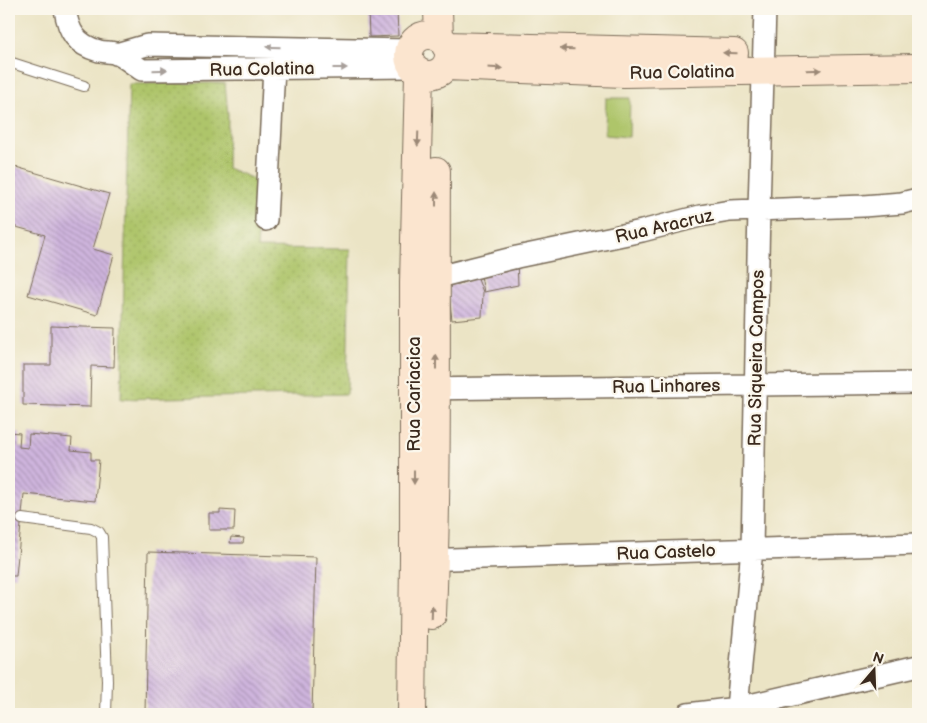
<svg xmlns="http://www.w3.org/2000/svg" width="927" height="723" viewBox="0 0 927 723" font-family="'Balsamiq Sans',sans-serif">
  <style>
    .grass { fill: url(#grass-dots); stroke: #747844 }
    .garden { fill: #aec56a; stroke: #747844 }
    .building { fill: url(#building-back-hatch) }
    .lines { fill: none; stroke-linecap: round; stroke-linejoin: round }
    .lane-casing { stroke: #796b58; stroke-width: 12 }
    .street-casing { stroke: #796b58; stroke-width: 24 }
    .secondary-casing { stroke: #796b58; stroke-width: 30 }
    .lane { stroke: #fff; stroke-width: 10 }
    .street { stroke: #fff; stroke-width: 21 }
    .secondary { stroke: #fbe5cf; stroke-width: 28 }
    .oneway { fill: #a79f9a }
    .oneway2 { fill: #9b8876 }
    .labels { text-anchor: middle; stroke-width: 4.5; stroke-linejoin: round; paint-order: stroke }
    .street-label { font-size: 18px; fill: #3b2a1e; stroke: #fbf7ec }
  </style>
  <defs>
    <pattern id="grass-dots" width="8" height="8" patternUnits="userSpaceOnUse" patternTransform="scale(1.25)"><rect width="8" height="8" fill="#aec56a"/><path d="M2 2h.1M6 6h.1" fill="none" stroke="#97a95b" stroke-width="1.8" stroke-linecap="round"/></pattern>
    <pattern id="building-back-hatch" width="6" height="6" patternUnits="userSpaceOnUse" patternTransform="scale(1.25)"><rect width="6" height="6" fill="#cfb5de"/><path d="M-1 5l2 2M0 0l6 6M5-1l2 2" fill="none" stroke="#a993b3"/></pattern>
  </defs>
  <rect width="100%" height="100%" fill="#fbf7ec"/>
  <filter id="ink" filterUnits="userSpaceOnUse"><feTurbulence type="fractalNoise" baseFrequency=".02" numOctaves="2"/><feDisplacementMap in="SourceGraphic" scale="10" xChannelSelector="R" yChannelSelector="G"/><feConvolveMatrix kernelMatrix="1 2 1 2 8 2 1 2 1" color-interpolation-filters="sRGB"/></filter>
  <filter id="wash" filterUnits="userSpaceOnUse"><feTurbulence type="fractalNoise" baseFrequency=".0096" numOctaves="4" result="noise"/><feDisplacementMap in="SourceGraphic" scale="20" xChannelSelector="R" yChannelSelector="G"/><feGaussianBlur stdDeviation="1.12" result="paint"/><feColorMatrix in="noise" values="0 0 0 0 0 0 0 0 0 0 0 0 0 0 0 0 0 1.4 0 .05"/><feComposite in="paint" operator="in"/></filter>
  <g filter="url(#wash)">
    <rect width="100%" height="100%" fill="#ebe4c5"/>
    <path class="grass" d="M225,83L228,115L227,168L261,182L257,248L350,249L347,394L121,399L129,84Z"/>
    <path class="garden" d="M606,98H630L629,137L605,135Z"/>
    <g id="blocks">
      <path class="building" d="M368,9H397L398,36L369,37Z
        M9,165L109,194L93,249L114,255L97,315L28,295L45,235L9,225Z
        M517,259L518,285L484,292L480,271Z
        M477,277L483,292L482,317L452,320L448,285L459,284Z
        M51,326L115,328L114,367L91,366L90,407L23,405V365H51Z
        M9,432L20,433L19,447L28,448L29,434L72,438L71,450L91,452V460H99L95,501L24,494L16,576H9Z
        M220,510L235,511L234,530H209V513H220Z
        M231,537L244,538L243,543H230Z
        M148,552L316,557L312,714H145Z"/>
    </g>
  </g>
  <g filter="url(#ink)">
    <use href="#blocks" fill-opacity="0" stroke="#796b58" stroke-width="1"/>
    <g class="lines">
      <defs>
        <path id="lane" d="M9,62L84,86
          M22,519L91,528L99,532L102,537L107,681L106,714"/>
        <path id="street" d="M65,9C68,31 76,45 99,51C104,52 110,52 115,53C124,56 134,65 142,70L412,67
          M116,54L147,45L409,50
          M266,220L274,68
          M422,281L517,257L642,231L700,216L730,211L863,206L902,203L918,199
          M421,389L918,383
          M419,560L918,544
          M737,708L752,549L759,209L765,9
          M688,714L737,708L918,666"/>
        <path id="secondary" d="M438,9L439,38
          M409 55a20 20 0 1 1 40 0a20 20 0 1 1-40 0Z
          M446,46L734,53
          M446,66L624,73L918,68
          M432,615C438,467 435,319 436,171
          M412,714L414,560V283L419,73"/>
      </defs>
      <use href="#lane" class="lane-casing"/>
      <use href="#street" class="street-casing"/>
      <use href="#secondary" class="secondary-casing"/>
      <use href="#lane" class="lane"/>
      <use href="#street" class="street"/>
      <use href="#secondary" class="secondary"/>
    </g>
    <defs><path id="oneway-solid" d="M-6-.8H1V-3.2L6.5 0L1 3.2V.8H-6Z" transform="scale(1.25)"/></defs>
    <g class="oneway">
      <use href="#oneway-solid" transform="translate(273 47) rotate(-179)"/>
      <use href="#oneway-solid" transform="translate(340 68)"/>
      <use href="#oneway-solid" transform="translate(160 70) rotate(-1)"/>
    </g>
    <g class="oneway2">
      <use href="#oneway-solid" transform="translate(567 49) rotate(-179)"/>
      <use href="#oneway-solid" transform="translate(730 53) rotate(-179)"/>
      <use href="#oneway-solid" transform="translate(495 68) rotate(3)"/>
      <use href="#oneway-solid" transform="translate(814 70) rotate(-1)"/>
      <use href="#oneway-solid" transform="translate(418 139) rotate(92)"/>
      <use href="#oneway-solid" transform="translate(436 199) rotate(-90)"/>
      <use href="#oneway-solid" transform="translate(436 362) rotate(-90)"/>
      <use href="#oneway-solid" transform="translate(414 477) rotate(90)"/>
      <use href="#oneway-solid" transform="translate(432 612) rotate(-88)"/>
    </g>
  </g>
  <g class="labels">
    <g class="street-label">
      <text transform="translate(262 69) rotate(-1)" y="6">Rua Colatina</text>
      <text transform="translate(682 72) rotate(-1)" y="6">Rua Colatina</text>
      <text transform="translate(664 226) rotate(-13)" y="6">Rua Aracruz</text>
      <text transform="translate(756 358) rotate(-89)" y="6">Rua Siqueira Campos</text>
      <text transform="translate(666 386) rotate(-1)" y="6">Rua Linhares</text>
      <text transform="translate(414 394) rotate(-90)" y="6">Rua Cariacica</text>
      <text transform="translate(666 552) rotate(-2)" y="6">Rua Castelo</text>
    </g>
  </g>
  <rect width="927" height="723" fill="none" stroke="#fbf7ec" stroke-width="30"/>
  <g transform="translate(874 670) rotate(19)" stroke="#fbf7ec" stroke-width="4" paint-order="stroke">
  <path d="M0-4L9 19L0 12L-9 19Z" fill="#3b2a1e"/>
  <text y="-8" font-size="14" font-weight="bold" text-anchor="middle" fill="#3b2a1e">N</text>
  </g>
</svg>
